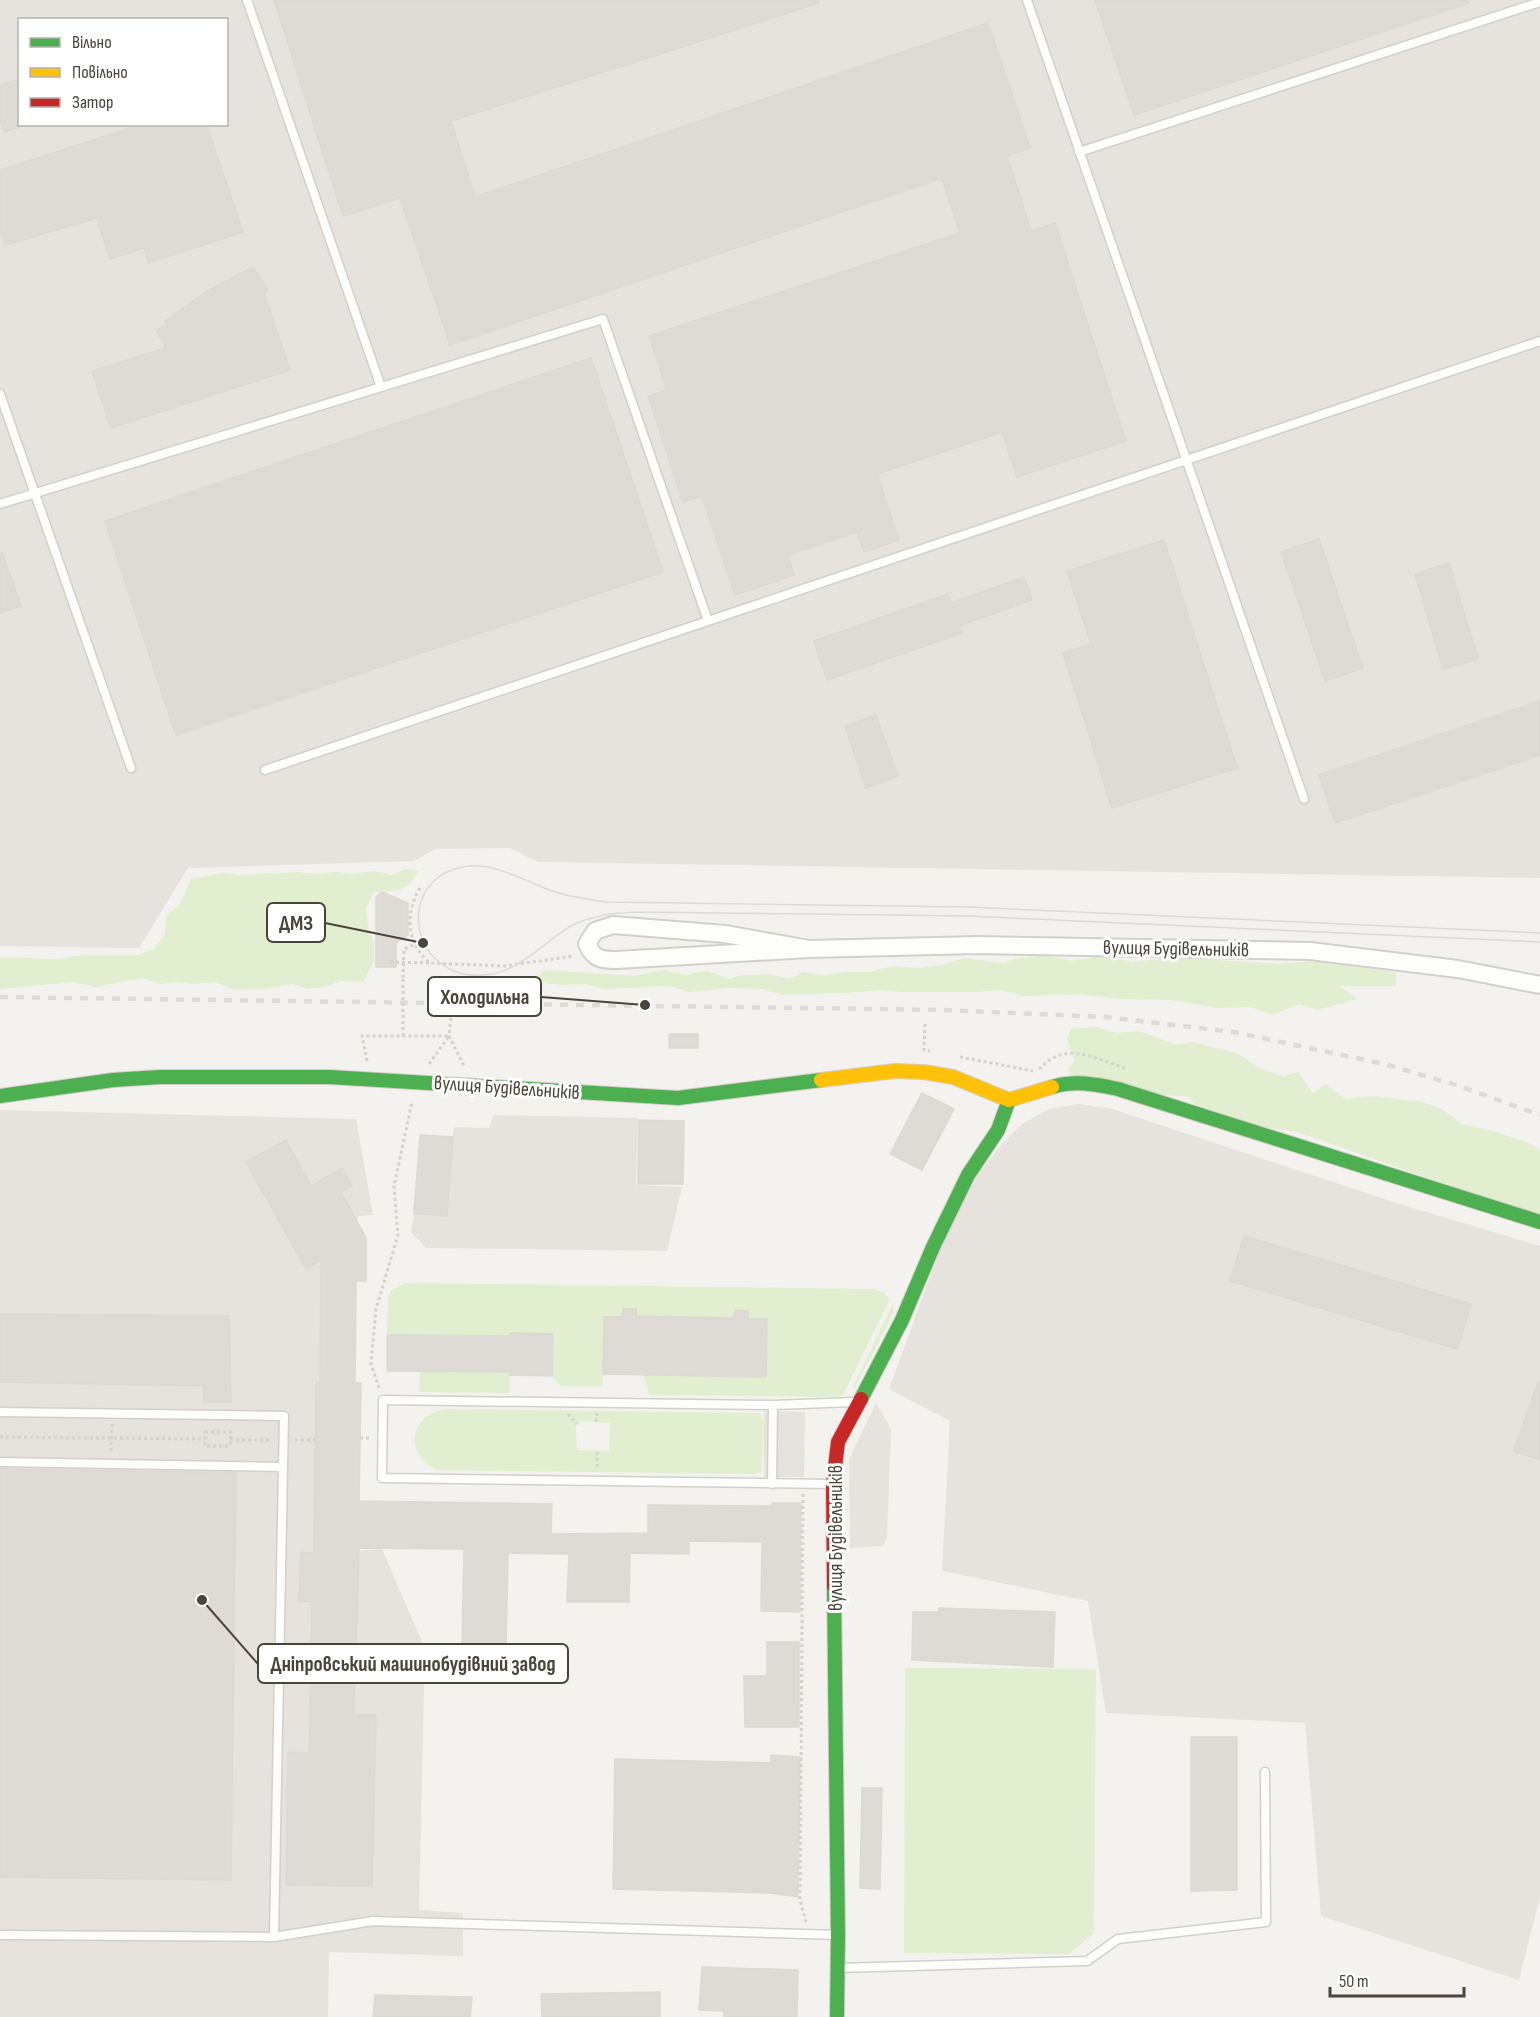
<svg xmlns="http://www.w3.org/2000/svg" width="1540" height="2017" viewBox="0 0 1540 2017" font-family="'Sofia Sans Condensed',sans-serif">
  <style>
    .industrial { fill: #e6e2de; fill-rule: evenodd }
    .green { fill: #e1eecf; fill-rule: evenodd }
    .parking { fill: #e6e3df }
    .building { fill: #dedbd6; stroke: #dcd9d4; stroke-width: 1.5 }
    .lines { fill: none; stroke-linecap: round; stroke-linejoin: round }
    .lane-casing { stroke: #d2d0cb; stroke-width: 11 }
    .street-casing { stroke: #d2d0cb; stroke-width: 20 }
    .fast-casing { stroke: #d3cfc5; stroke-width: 16 }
    .slow-casing { stroke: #d3cfc5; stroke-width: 16 }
    .jam-casing { stroke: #d3cfc5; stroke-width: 16 }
    .path { stroke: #d3d2cc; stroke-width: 3; stroke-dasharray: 3 3; stroke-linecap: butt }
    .lane { stroke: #fdfdfc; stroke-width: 8 }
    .street { stroke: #fdfdfc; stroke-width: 16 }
    .fast { stroke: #4caf50; stroke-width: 14 }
    .slow { stroke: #ffc107; stroke-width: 14 }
    .jam { stroke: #c62828; stroke-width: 14 }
    .tram { stroke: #dbdbda; stroke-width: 1.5 }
    .rail { stroke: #dbdbda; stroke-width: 4.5; stroke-dasharray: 8 8; stroke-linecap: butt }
    .path-bridge { stroke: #d3d2cc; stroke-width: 3; stroke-dasharray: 3 3; stroke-linecap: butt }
    .labels { text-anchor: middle; stroke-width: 6; stroke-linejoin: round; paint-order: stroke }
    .street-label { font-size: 20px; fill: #4b4439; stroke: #fff }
    .leader { fill: none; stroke: #4b4439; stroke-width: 2 }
    .callout-dot { fill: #4b4439; stroke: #fff; stroke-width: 2 }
    .callout { fill: #fff; stroke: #4b4439; stroke-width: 2 }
    .callout-label { font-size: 21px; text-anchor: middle; font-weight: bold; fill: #4b4439 }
  </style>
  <rect width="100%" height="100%" fill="#f4f2ee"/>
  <path class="industrial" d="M0,0H1540V878L538,862L510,848L435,849L414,861L188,868L139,948L0,946ZM20,20H226V124H20Z
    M1079,1104L1112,1109L1393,1202L1540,1246V1897L1519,1980L1321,1916L1305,1723L1106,1713L1088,1601L942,1571L950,1421L889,1389L943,1241L978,1174L1001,1145L1022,1124L1049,1109Z
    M0,1110L356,1119L373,1215L358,1216L354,1383H361L359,1551L382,1549L425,1649L419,1910L463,1913V1956L329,1952L328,2017H0Z"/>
  <path class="green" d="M405,869L418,871C406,894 396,889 374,893L366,907L368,926L374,944V961L363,982L340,981L329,986L309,989L292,984L266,989L234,990L215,982L195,984L175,982L160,984L142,978L95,987L73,982L0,989V957L56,959L84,955H138L154,949L165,934L166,915L179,905L191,879L225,873L240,875L298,872L318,874L335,872L352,874L374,871L392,875Z
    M1047,955L1072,961L1101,956L1132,962L1187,956L1216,960L1280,964L1312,961L1352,965L1396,973V986H1339L1358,999L1317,1010L1299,1004L1272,1015L1251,1007L1219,1008L1169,1000L1119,999L1079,994L1022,996L1001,990L976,992H901L882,990L847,993L784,995L762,989L728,988L689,992L670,986L604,989L585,984L562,985L544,983L538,976L545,970L635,976L663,970L686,975L707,971L730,979L741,975L769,974L789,979L803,972L825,975L847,972H869L893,966L916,968L942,965L964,958L1003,963L1020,958Z
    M1096,1027L1116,1033L1139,1031L1176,1045L1193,1042L1220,1049L1238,1054L1259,1068L1283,1076L1298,1072L1313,1093L1326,1084L1346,1099L1374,1096L1422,1102L1442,1109L1463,1125L1491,1130L1531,1144L1540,1150V1217L1294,1131L1264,1128L1194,1104L1188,1097L1166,1095L1070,1075L1069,1069L1075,1061L1067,1039L1071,1029Z
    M405,1283L874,1289L883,1292L890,1299L843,1395L840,1397L649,1395L643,1375L603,1374L602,1387L561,1386L552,1376V1334L511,1333L510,1336L387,1335L388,1298L391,1290Z
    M893,1304L894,1312L854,1389L852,1388Z
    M420,1372H510V1393L419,1392Z
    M448,1409L759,1413L764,1420L762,1472L756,1474L437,1470C402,1454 410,1412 448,1409ZM581,1421L610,1423L609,1451L577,1450L576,1426Z
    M905,1668L1096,1669L1094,1933L1069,1954L904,1953Z"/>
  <path class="parking" d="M494,1115L638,1118L636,1185L682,1187L667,1251L426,1248L411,1232L414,1213L447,1215L454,1127L489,1128Z
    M876,1403L891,1429L887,1539L882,1546L850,1548L849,1459Z
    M764,1411L805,1412L804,1477H764Z"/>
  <path class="building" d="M274,0H818L819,3L451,121L475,197L988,23L1030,148L1007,156L1031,231L1055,223L1126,441L1017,477L1002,432L877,474L899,540L864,552L857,532L788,555L794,575L735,595L702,496L683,502L648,396L667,390L649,336L960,233L942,178L450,345L400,198L343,216Z
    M1095,0H1468L1469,3L1134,115Z
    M20,79V127L4,132L0,121V85Z
    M143,124H206L243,232L148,263L144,248L110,259L97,218L5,245L0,228V170Z
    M253,267L268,290L264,292L290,370L111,428L92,371L166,348L156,330L167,325L165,321L206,292Z
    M591,358L663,572L176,735L105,521Z
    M1319,539L1363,668L1325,681L1281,552Z
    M1164,540L1237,768L1112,808L1063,653L1091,644L1067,571Z
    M2,552L21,606L0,613V553Z
    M1449,563L1478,659L1443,669L1415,574Z
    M1024,577L1032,600L959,626L962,633L827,680L814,641L948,594L951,603Z
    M1540,701V755L1335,823L1319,775Z
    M876,715L898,776L866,788L845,726Z
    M382,892L408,903V935L396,943V967H376V897Z
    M669,1034H698V1048H669Z
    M922,1093L954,1109L922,1170L890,1154Z
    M639,1120L684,1121L683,1184H638Z
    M420,1135L453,1137L447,1216L414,1213Z
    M286,1140L311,1186L342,1168L352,1186L341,1192L366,1238V1281H356L355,1383H361L359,1501L552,1504L551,1534L648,1533V1505L772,1506V1503H801L800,1612L761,1611L762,1542L689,1541V1554L630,1553L629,1602H567L569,1554L508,1553L506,1650H462L464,1549L359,1548L354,1715H376L372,1886L286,1885L288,1752L309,1753L312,1602L299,1601L301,1552L314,1553L316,1383H320L321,1260L306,1269L246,1162Z
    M1244,1236L1471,1304L1457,1349L1230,1281Z
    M623,1309H636V1316L734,1318L735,1310L748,1311V1319H767L766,1377L603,1374L604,1317H622Z
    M0,1314L229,1316L231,1402H204L203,1386L0,1382Z
    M510,1333L553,1334L552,1376L510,1375V1372L387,1371V1335L510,1336Z
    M1538,1382H1540V1460L1514,1451Z
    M0,1469L236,1473L231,1880L0,1877Z
    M939,1608L1055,1612L1053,1667L912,1660L913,1612H939Z
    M767,1642H799V1727H745L744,1676H767Z
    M1191,1737H1237V1890L1191,1891Z
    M771,1755L800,1757L798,1897L770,1893L613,1889L615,1759L771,1763Z
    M862,1788H882L880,1889L860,1888Z
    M702,1967L798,1970L797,2017H724V2011L699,2010Z
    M660,1992V2017H542L541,1994Z
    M375,1995L472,1997L470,2017H373Z"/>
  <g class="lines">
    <defs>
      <path id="lane" d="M247,0L381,387
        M1027,0L1304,799
        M1079,152L1540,2
        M0,394L131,768
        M0,504L603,319L708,621
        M265,770L1540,341
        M0,1412L284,1416L274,1937
        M0,1462L283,1467
        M772,1484L773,1405
        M831,1484L382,1478L383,1400L773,1405L855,1402
        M0,1935L274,1937L373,1921L838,1935
        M838,1968L1087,1961L1118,1939L1266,1922L1265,1772"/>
      <path id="street" d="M809,949L725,934L613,925L595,931L587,944C594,959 601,960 616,960L809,949L977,945L1310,951L1458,969L1540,985"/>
      <path id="fast" d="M1052,1087C1074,1080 1095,1084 1118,1089L1540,1222
        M0,1096L113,1080L160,1077H329L678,1098L821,1080
        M861,1399L902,1320L933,1247L968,1175L998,1130L1009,1100
        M834,1586L838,1935L837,2017"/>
      <path id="slow" d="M821,1080L895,1071L924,1072L953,1077L1009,1100L1052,1087"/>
      <path id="jam" d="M834,1586L833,1484L838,1442L861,1399"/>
    </defs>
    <use href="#lane" class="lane-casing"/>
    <use href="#street" class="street-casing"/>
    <use href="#fast" class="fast-casing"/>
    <use href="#slow" class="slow-casing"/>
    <use href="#jam" class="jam-casing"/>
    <path class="path" d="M420,888C405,913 406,943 430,963L505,966L574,956
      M390,962L430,963
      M403,978L404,949L415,944
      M451,1018L449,1036L464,1066
      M925,1024L924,1050L930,1051
      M960,1057L1033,1071
      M367,1061L362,1036H449
      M429,1064L449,1036
      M1039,1069C1044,1065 1049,1059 1055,1057C1075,1046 1105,1062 1125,1068
      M379,1388L371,1364L376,1309L398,1235L394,1186L412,1102
      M568,1414L577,1424
      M596,1422L597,1413
      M205,1432H231L230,1446H205Z
      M0,1437L205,1439
      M360,1438H370
      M230,1440H271
      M295,1440H315
      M111,1451L112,1424
      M597,1452V1468
      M803,1494L800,1900L806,1922"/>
    <use href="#lane" class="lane"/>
    <use href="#street" class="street"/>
    <use href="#fast" class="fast"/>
    <use href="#slow" class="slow"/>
    <use href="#jam" class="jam"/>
    <path class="tram" d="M1540,933L968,907L606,902C587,899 570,897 552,891C527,882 498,864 470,866C392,873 407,982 485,975C520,972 542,943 571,926C592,915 614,913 637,912L969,916L1540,942"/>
    <path class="rail" d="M0,997L945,1010L1105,1017L1234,1032L1384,1064L1453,1084L1540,1115"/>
    <path class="path-bridge" d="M403,1036V978"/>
  </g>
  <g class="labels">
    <g class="street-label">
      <text transform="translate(1176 948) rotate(1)" y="7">вулиця Будівельників</text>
      <text transform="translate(507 1087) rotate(4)" y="7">вулиця Будівельників</text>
      <text transform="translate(835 1538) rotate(-90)" y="7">вулиця Будівельників</text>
    </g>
  </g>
  <path class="leader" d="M423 943L325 923M645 1005L541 997M202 1600L258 1664"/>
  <g class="callout-dot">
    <circle cx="423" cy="943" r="6"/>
    <circle cx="645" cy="1005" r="6"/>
    <circle cx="202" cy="1600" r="6"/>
  </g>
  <g class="callout">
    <rect x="267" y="903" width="58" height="39" rx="6"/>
    <rect x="428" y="977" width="113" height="39" rx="6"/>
    <rect x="258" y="1644" width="310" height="39" rx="6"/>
  </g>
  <g class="callout-label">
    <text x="296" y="930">ДМЗ</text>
    <text x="485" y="1004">Холодильна</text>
    <text x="413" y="1671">Дніпровський машинобудівний завод</text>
  </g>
  <rect x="18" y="18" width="210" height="108" fill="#ffffff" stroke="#b7b4b0" stroke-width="1.5"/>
  <rect x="30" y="38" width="30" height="9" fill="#4caf50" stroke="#b7b4b0" stroke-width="1.5"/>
  <text x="72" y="48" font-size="18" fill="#4b4439">Вільно</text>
  <rect x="30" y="68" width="30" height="9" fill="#ffc107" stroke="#b7b4b0" stroke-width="1.5"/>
  <text x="72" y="78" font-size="18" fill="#4b4439">Повільно</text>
  <rect x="30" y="98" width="30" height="9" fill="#c62828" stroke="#b7b4b0" stroke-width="1.5"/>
  <text x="72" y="108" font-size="18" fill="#4b4439">Затор</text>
  <path d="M1330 1987v9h134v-9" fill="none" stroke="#4b4439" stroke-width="3"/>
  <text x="1339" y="1987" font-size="18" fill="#4b4439" stroke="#ffffff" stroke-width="4.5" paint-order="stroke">50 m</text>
</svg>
